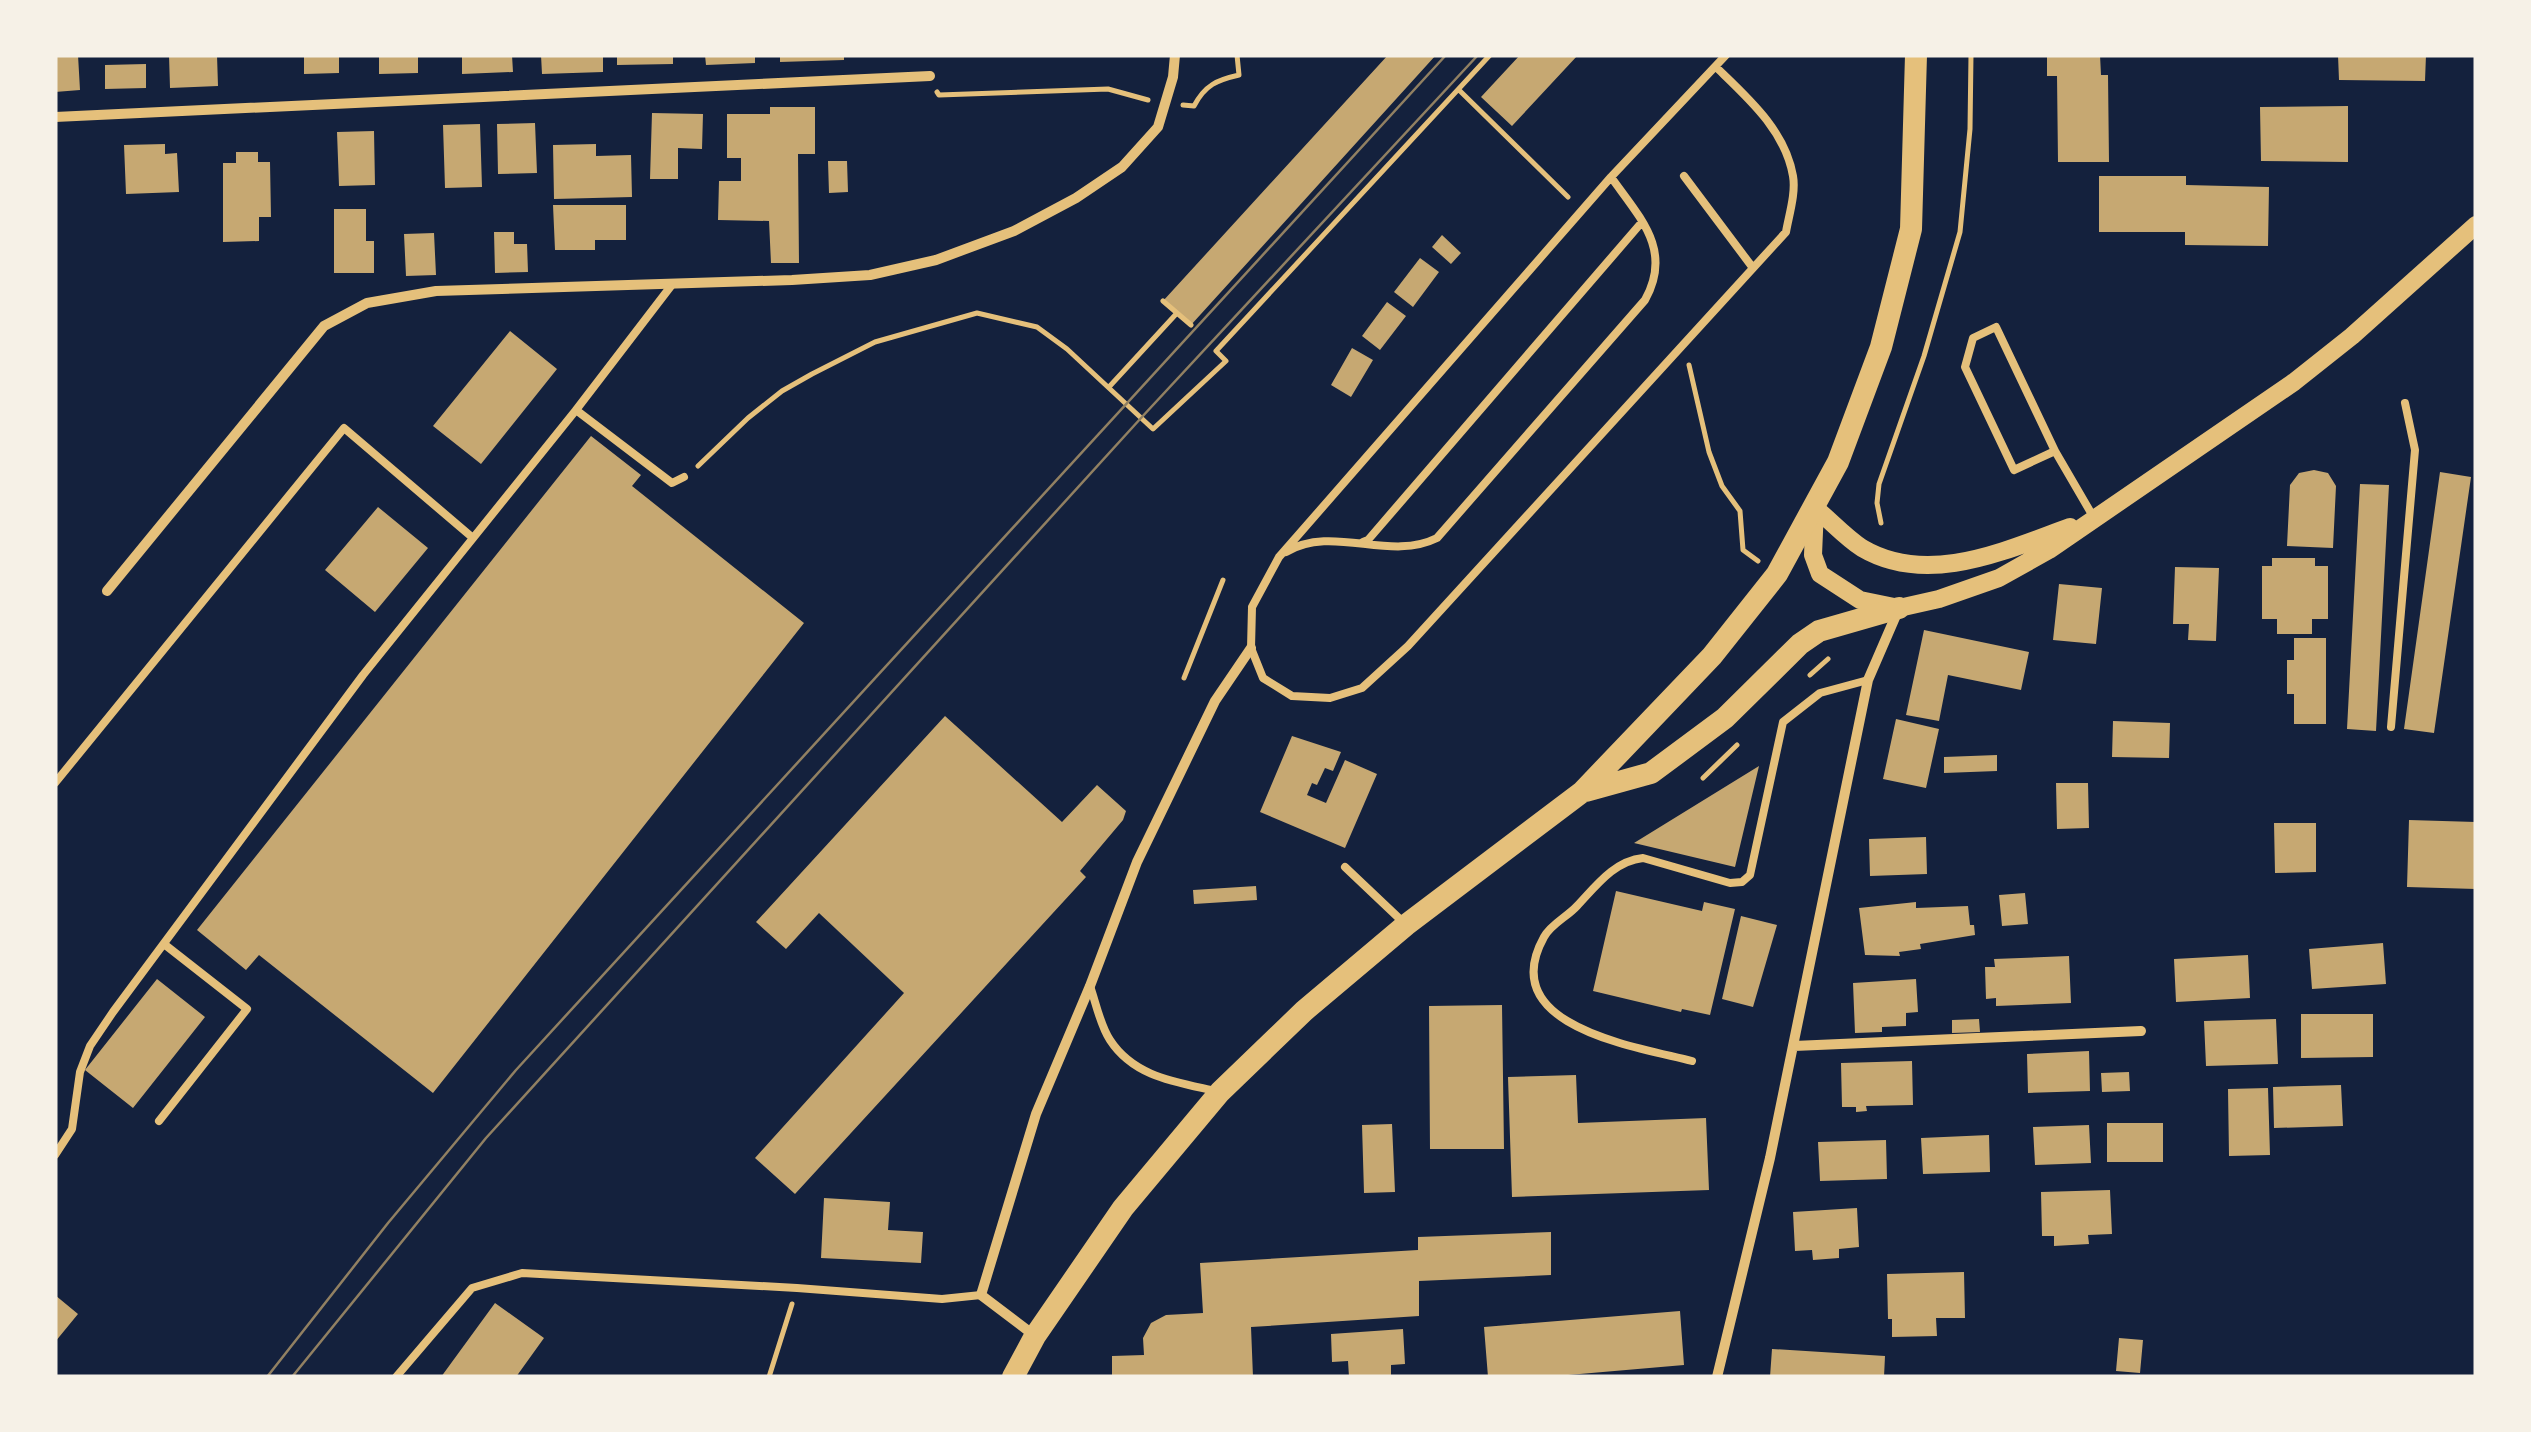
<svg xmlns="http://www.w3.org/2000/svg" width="2531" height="1432" viewBox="0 0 2531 1432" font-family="'Work Sans',sans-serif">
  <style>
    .building { fill: #c6a872 }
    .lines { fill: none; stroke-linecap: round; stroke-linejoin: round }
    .path { stroke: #e5c07b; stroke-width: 5 }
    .service { stroke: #e5c07b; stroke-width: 8 }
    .minor { stroke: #e5c07b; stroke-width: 10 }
    .tertiary { stroke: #e5c07b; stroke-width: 18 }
    .primary { stroke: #e5c07b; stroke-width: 22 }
    .tram { stroke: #918062; stroke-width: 2.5 }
  </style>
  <rect width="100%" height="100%" fill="#14213d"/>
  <path class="building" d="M55,55H78L80,90L55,92Z
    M169,55H217L218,86L170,88Z
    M304,55H339V73L304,74Z
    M379,55H418V73L379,74Z
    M462,55H512L513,72L462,74Z
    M541,55H603V72L542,74Z
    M617,55H673V64L617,65Z
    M705,55H755V63L706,65Z
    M780,55H844V60L780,62Z
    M1388,55H1436L1191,325L1163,301Z
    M1520,55H1578L1512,126L1481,97Z
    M2047,55H2100L2101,75H2108L2109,162H2058L2057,76H2047Z
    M2338,55H2426L2425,81L2339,80Z
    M146,64V88L105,89V65Z
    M2348,106V162L2261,161L2260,107Z
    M770,107H815V154H798L799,263H771L769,221L718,220L719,181H741V158H727V114H770Z
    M652,113L703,114L702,149L678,148V179H650Z
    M535,123L537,173L498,174L497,124Z
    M480,124L482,187L445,188L443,125Z
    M374,131L375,185L339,186L337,132Z
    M165,144V154L177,153L179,192L126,194L124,145Z
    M596,144V156L631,155L632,197L554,199L553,145Z
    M236,152H258V162H270L271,217H259V241L223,242V163H236Z
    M828,161H847L848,192L829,193Z
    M2099,176H2186V185L2269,187L2268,246L2185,245V232H2099Z
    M553,205H626V240H595V250H555Z
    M334,209H366V241H374V273H334Z
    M494,232H514V244H527L528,272L495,273Z
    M434,233L436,275L406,276L404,234Z
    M1442,235L1461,253L1451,264L1432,247Z
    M1420,258L1439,272L1413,307L1394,292Z
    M1387,302L1406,316L1380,350L1362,336Z
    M510,331L557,369L481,464L433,426Z
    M1352,348L1373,360L1351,397L1331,385Z
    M591,436L641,475L632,486L804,623L433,1093L259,955L246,970L197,930Z
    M2314,470L2328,473L2336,486L2333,548L2287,546L2290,485L2299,473Z
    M2440,472L2471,477L2434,733L2404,729Z
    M2360,484L2389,485L2376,731L2347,729Z
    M378,507L428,548L375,612L325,570Z
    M2272,558H2315V566H2328V619H2312V634H2277V619H2262V566H2272Z
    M2175,567L2219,568L2216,641L2188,640L2189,624H2173Z
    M2059,584L2102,588L2096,644L2053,640Z
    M1924,630L2029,652L2021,690L1948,675L1939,721L1906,715Z
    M2294,638H2326V724H2294V694H2287V660H2294Z
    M945,716L1062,822L1097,785L1126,811L1123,820L1080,871L1086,877L795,1194L755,1158L904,993L819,913L786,949L756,922Z
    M1896,719L1939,729L1926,788L1883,779Z
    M2113,721L2170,723L2169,758L2112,757Z
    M1292,736L1341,752L1333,771L1325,768L1317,785L1312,783L1307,795L1326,803L1345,760L1377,774L1345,848L1260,812Z
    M1997,755V771L1944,773V757Z
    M1759,766L1735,867L1634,843Z
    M2056,783H2088L2089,828L2057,829Z
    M2409,820L2476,822V889L2407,887Z
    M2274,823H2316V872L2275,873Z
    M1926,837L1927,874L1870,876L1869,839Z
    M1256,886L1257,900L1194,904L1193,890Z
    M1616,891L1702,911L1704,902L1735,909L1710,1015L1682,1009L1681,1012L1593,991Z
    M2025,893L2028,924L2002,926L1999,895Z
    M1916,902V908L1968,906L1970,925H1974L1975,935L1920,944L1921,949L1899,952L1900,956L1865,955L1859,908Z
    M1741,916L1777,925L1753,1007L1722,999Z
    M2383,943L2386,984L2312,989L2309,949Z
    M2248,955L2250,998L2176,1002L2174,959Z
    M2069,956L2071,1003L1996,1006V998L1986,999L1985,967H1995L1994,959Z
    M157,979L205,1017L133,1108L85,1070Z
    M1916,979L1918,1012L1906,1013V1026L1882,1027V1032L1855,1033L1853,983Z
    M1502,1005L1504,1149H1430L1429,1006Z
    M2301,1014H2373V1057L2301,1058Z
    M1979,1019L1980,1032L1952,1033V1020Z
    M2276,1019L2278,1064L2206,1066L2204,1021Z
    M2089,1051L2090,1091L2028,1093L2027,1054Z
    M1912,1061L1913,1105L1866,1106L1867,1111L1856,1112V1107H1842L1841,1063Z
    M2129,1072L2130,1091L2102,1092L2101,1073Z
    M1576,1075L1578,1123L1706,1118L1709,1190L1512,1197L1508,1077Z
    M2341,1085L2343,1126L2274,1128L2273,1087Z
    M2268,1088L2270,1155L2229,1156L2228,1089Z
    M2107,1123H2163V1162H2107Z
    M1392,1124L1395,1192L1364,1193L1362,1125Z
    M2089,1125L2091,1163L2035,1165L2033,1127Z
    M1989,1135L1990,1172L1923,1174L1921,1138Z
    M1886,1140L1887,1179L1820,1181L1818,1142Z
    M2110,1190L2112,1234L2088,1235L2089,1244L2054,1246V1236H2042L2041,1192Z
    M824,1198L890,1202L888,1230L923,1232L921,1263L821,1258Z
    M1857,1208L1859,1247L1839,1249V1258L1813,1260L1812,1250L1795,1251L1793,1212Z
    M1551,1232V1275L1419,1281V1316L1251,1327L1253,1377H1112V1356L1144,1355L1143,1338L1151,1323L1166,1315L1203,1313L1200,1263L1418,1250V1237Z
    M1964,1272L1965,1318H1936L1937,1336L1892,1337V1319H1888L1887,1274Z
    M55,1295L78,1314L55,1342Z
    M495,1303L544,1338L516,1377H441Z
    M1680,1311L1684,1365L1545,1377H1488L1484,1327Z
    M1403,1329L1405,1364L1391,1365V1377H1349L1348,1361L1332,1362L1331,1334Z
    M2119,1338L2143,1340L2140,1373L2116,1371Z
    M1772,1349L1885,1356L1884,1377H1770Z"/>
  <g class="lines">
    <path class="path" d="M1459,90L1568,197
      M937,92L939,95L1108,89L1148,100
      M1183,105L1194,106C1205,85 1217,80 1239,75L1237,55
      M1163,301L1191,325
      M1689,365L1709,452L1722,486L1740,511L1743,550L1758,561
      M1109,387L1177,313
      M698,466L748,418L782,391L812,374L875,342L977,313L1037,327L1067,349L1153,429L1226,361L1216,351L1490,55
      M1881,523L1877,503L1879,484L1924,356L1960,232L1970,129L1971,55
      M1810,675L1828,659
      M1184,678L1223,580
      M1703,778L1737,745
      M769,1377L792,1304"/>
    <path class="service" d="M1716,67C1748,98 1785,130 1793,176C1796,193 1789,215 1786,232L1408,646L1362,688L1330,698L1292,696L1263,678L1251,648L1252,607L1279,557L1611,177L1726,55
      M1684,176L1753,268
      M576,410L672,483L684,477
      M2055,451L2014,470L1965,367L1973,338L1996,327L2055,451L2094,518
      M1363,542L1368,540L1642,222
      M1286,552C1333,524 1389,562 1437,538L1645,300C1673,250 1640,218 1611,177
      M2391,727L2415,450L2405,403
      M55,783L344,428L473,538
      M1345,867L1403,922
      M1090,986C1096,1003 1100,1025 1110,1040C1134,1077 1176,1082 1216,1091
      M1692,1061C1638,1047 1494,1027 1544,937C1551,924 1567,917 1577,906C1596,886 1614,861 1643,858L1730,883L1742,882L1750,875L1783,722L1820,693L1868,680
      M159,1121L247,1009L164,944
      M55,1155L72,1129L80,1072L90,1046L113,1012L363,675L576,410L671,286
      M396,1377L472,1288L522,1273L797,1288L942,1299L981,1295"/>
    <path class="minor" d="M55,117L930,76
      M107,591L324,326L367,303L436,291L792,280L870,275L936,260L1014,231L1076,198L1122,167L1158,127L1173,77L1175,55
      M1794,1046L2141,1031
      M1035,1336L981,1295L1036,1114L1090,986L1137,862L1215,701L1251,648
      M1717,1377L1770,1158L1868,680L1897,613"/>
    <path class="tertiary" d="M1815,508L1813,555L1820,574L1860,600L1899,608L1939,599L1999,578L2049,550L2294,382L2352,336L2476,225
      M1815,508C1830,520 1845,537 1862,548C1928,587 2006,550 2070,527"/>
    <path class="primary" d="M1586,791L1651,773L1725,718L1800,644L1819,631L1899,608
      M1013,1377L1035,1336L1123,1208L1220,1092L1304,1011L1406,925L1582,792L1712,656L1777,574L1838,462L1881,347L1911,229L1916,55"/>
    <path class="tram" d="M267,1377L388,1223L516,1070L1446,55
      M292,1377L486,1138L1141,418L1478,55"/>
  </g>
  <rect width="2531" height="1432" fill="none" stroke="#f6f1e7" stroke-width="115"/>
</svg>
